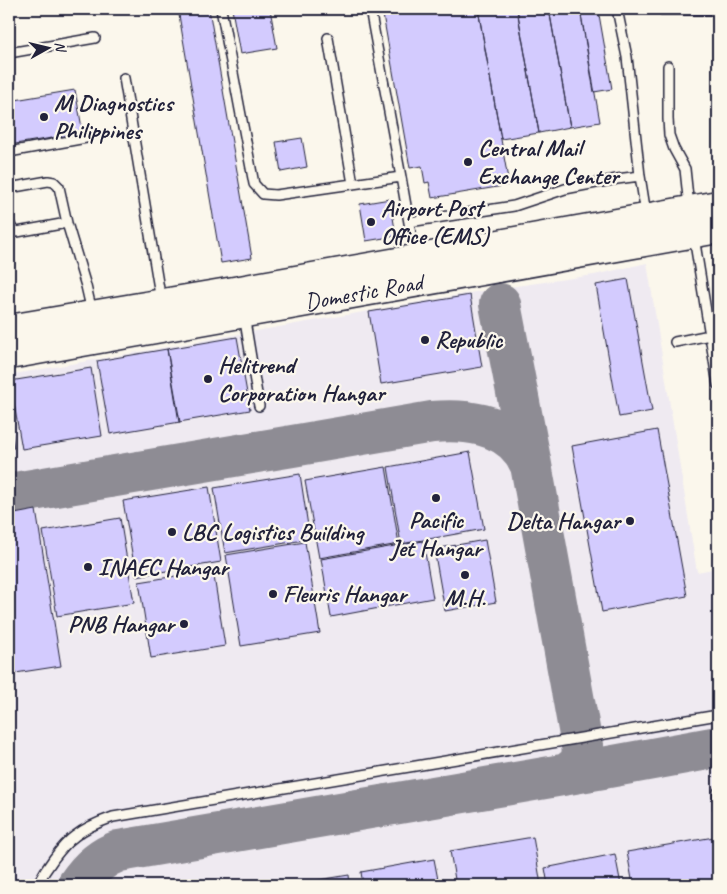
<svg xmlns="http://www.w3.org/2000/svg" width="727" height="894" viewBox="0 0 727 894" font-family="Caveat,sans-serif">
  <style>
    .built { fill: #efeaf1 }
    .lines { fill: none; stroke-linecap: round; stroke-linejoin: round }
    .taxiway { stroke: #8e8c94; stroke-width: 42 }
    .building { fill: #d3cbfe; stroke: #22223b }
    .service-casing { stroke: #22223b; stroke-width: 12 }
    .primary-casing { stroke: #22223b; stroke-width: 31 }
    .service { stroke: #fbf7ec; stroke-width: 9 }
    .primary { stroke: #fbf7ec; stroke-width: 28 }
    .poi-dot { fill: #22223b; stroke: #fbf7ec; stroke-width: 2 }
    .labels { text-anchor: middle; stroke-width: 4.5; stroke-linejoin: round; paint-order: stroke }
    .poi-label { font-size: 24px; font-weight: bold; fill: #22223b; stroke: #fbf7ec; text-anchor: start }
    .street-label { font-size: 24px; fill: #22223b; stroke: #fbf7ec }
  </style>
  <rect width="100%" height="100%" fill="#fbf7ec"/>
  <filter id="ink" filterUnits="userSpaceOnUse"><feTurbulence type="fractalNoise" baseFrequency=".02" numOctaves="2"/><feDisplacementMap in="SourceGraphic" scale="10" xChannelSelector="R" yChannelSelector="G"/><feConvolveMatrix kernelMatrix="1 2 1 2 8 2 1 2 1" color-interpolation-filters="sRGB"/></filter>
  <g filter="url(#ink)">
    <path class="built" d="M647,263L697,572L718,568V885H9V375L481,291L594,275Z"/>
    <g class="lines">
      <path class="taxiway" d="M500,304L531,465
        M9,494C150,471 291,446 432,422C464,419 503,423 523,451C526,455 528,460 531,465L583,751C581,764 577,767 567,774
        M78,885C88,870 102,857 119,851L603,768L718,747"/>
    </g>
    <path class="building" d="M178,9H209L252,258L221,263Z
      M232,9H270L277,48L240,54Z
      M382,9H478L509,185L432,198L429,182L425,183L422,166L410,168Z
      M478,9H517L539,133L501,139Z
      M517,9H549L570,127L539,133Z
      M549,9H580L600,122L570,127Z
      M580,9H598L612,89L594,92Z
      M660,9H718V15H660Z
      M75,90L83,133L9,145V101Z
      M302,138L307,167L281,172L276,142Z
      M390,199L396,236L366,241L360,204Z
      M628,279L652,411L619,417L596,285Z
      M470,295L482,367L381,384L369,312Z
      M237,337L250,410L179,422L167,349Z
      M167,349L180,422L110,434L97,361Z
      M91,368L102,436L22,449L10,381Z
      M9,416L14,448H9Z
      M657,430L687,596L602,612L572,446Z
      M470,452L484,529L401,544L388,467Z
      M386,467L399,544L319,558L305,481Z
      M300,474L310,539L225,553L214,488Z
      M209,487L221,562L136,576L123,501Z
      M36,510L61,666L9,674V515Z
      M120,518L134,603L57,616L43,531Z
      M485,540L496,602L445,611L434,549Z
      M423,541L433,598L331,617L321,559Z
      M305,542L320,633L241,646L226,555Z
      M213,570L225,646L151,658L139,582Z
      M533,837L541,885H456L450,851Z
      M714,837L718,861V885H633L627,852Z
      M615,854L621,885H548L545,868Z
      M434,859L439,885H363L361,872Z
      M349,875L350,885H289Z"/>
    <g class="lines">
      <defs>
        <path id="service" d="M221,9L254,184L263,194L276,195L401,177
          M370,9L401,177L415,257
          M328,38L353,184
          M9,53L95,38
          M668,66V119L669,135L674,149L685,169L689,207
          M124,78L161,301
          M9,152L86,138
          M640,176L646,214
          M9,188L48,181L54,182L59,187L67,223L86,286L92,312
          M9,222L12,229L17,232L67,223
          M409,222L514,206L565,189L617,179L640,176L627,57L617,9
          M694,237L718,385
          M244,315L259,406
          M675,342L710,335
          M718,792V808
          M37,885C45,870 61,846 75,836C86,827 99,822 113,817L718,715"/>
        <g id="primary">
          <path d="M9,329L240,290L718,205"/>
          <path id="s1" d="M9,355L718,229"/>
        </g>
      </defs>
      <use href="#service" class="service-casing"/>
      <use href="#primary" class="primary-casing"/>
      <use href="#service" class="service"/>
      <use href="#primary" class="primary"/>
    </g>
  </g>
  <g class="poi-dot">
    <circle cx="44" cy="117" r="5"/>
    <circle cx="468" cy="162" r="5"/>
    <circle cx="371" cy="222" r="5"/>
    <circle cx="425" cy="340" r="5"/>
    <circle cx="208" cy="379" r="5"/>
    <circle cx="436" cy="498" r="5"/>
    <circle cx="630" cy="521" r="5"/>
    <circle cx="172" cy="532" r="5"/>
    <circle cx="88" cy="567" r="5"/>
    <circle cx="465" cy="575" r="5"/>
    <circle cx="273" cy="594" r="5"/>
    <circle cx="184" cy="624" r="5"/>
  </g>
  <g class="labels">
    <g class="poi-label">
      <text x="54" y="111">M Diagnostics<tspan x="54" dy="28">Philippines</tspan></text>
      <text x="478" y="156">Central Mail<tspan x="478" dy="28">Exchange Center</tspan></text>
      <text x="381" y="216">Airport Post<tspan x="381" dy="28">Office (EMS)</tspan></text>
      <text x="435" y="348">Republic</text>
      <text x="218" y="373">Helitrend<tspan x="218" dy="28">Corporation Hangar</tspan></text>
      <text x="436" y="528" text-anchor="middle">Pacific<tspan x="436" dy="28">Jet Hangar</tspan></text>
      <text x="620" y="529" text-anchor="end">Delta Hangar</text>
      <text x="182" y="540">LBC Logistics Building</text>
      <text x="98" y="575">INAEC Hangar</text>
      <text x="283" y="602">Fleuris Hangar</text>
      <text x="465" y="606" text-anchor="middle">M.H.</text>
      <text x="174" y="632" text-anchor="end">PNB Hangar</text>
    </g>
    <g class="street-label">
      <text dy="8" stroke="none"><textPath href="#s1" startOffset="360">Domestic Road</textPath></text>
    </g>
  </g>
  <rect width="727" height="894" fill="none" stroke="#fbf7ec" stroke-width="30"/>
  <rect x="15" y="15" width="697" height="864" fill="none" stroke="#22223b" stroke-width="2" filter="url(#ink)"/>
  <g transform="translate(48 48) rotate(82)" stroke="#fbf7ec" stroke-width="4" paint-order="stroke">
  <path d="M0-4L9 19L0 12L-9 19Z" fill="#22223b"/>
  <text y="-8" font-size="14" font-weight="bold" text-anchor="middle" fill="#22223b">N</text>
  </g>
</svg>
